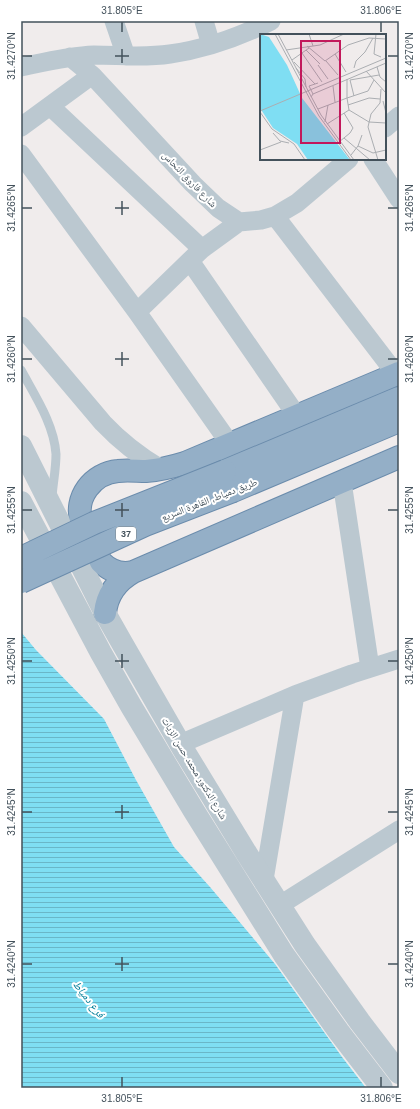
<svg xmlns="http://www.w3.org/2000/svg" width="420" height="1109" viewBox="0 0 420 1109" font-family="Helvetica,'Noto Naskh Arabic',sans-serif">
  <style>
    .water { fill: url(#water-rules) }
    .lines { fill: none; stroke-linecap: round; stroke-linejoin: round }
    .trunk-casing { stroke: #6b8cac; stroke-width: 24 }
    .service { stroke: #bbc8d0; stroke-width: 9 }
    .minor { stroke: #bbc8d0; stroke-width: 19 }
    .tertiary { stroke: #bbc8d0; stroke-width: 22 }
    .trunk { stroke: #94afc7; stroke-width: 22 }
    .trunk-bridge-casing { stroke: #6b8cac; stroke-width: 24; stroke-linecap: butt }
    .trunk-bridge { stroke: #94afc7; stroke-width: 22 }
    .ticks { fill: none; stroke: #43515b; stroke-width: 1.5 }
    .labels { text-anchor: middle; stroke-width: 4; stroke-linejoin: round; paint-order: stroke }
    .shield { fill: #fff; stroke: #7b858c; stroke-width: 1 }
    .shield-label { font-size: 9px; font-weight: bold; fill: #43515b }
    .street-label { font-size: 10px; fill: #43515b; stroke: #fff }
    .water-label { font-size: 11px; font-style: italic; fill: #037e99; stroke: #fff }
    .inset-road { fill: none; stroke: #abaeb2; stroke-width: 1 }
    .view { fill: #c2185b; fill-opacity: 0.15; stroke: #c2185b; stroke-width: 2 }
    .inset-edge { fill: none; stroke: #43515b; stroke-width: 2 }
    .neatline { fill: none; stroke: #43515b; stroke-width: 1.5 }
    .ticks-label { font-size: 10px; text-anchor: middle; fill: #43515b }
  </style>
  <defs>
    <pattern id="water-rules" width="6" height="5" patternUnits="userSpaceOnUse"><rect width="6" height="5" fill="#7fdef3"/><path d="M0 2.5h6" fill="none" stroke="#6ab6c8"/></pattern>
  </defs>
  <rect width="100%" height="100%" fill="#f0ecec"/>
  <path class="water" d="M21,632L36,650L104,719L136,780L174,847L210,887L275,964L342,1057L366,1088H21Z"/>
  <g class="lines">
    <defs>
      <path id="trunk" d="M225,471L399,398
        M233,491L399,421
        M133,572C120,575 110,571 101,562C95,549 87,537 82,523C73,498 93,473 118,471C127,470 137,471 146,471C159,470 172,467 185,463L399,373
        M105,613C107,594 117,581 133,572L399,457"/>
    </defs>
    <use href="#trunk" class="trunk-casing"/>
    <path class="service" d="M21,370C35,396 54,424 56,454C56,469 53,483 52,497"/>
    <path class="minor" d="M114,21L126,56
      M204,21L211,45
      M70,57L92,75L193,184L218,208L239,222L261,220L275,216L297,203L349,159
      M21,67C45,62 69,56 94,55C119,55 144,58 170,54C206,49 239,37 271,21
      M50,106L202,249
      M21,127L92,75
      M385,128L399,116
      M21,154L137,312L230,444
      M373,159L399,199
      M275,216L396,374
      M190,261L297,416
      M137,312L202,249L239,222
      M21,326L103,423C121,442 139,456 161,469
      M342,482L370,668
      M180,744L295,695L352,674L399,659
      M264,880L295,695
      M280,905L399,830"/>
    <path class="tertiary" d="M21,446L105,613L122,643L183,749L247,854L305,945L360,1022L399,1073
      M21,502L101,653L131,706L194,811L284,955L339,1032L382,1088"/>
    <use href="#trunk" class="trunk"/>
    <defs>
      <path id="trunk-bridge" d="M21,558L94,523L225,471
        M21,582L145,525L233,491"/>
    </defs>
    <use href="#trunk-bridge" class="trunk-bridge-casing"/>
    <use href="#trunk-bridge" class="trunk-bridge"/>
  </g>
  <path class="ticks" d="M122,22V32M381,22V32M122,49V63M22,56H32M115,56H129M388,56H398M122,201V215M22,208H32M115,208H129M388,208H398M122,352V366M22,359H32M115,359H129M388,359H398M122,503V517M22,510H32M115,510H129M388,510H398M122,654V668M22,661H32M115,661H129M388,661H398M122,805V819M22,812H32M115,812H129M388,812H398M122,957V971M22,964H32M115,964H129M388,964H398M122,1077V1087M381,1077V1087"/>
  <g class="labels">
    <rect class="shield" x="116" y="527" width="20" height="14" rx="3"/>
    <g class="shield-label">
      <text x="126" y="537">37</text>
    </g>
    <g class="street-label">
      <text transform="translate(190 179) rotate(46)" y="4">شارع فاروق النحاس</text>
      <text transform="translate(209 499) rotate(-21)" y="4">طريق دمياط, القاهرة السريع</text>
      <text transform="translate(195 768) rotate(59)" y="4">شارع الدكتور محمد حسن الزيات</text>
    </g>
    <g class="water-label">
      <text transform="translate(89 999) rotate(52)" y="4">فرع دمياط</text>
    </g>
  </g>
  <g transform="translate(260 34)">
    <rect width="126" height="126" fill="#f0ecec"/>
    <path d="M0,0L9,3L27,31L42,64L90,126H48L37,110L13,94L0,74Z" fill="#7fdef3"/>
    <path class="inset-road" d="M15,0L59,82L91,126M18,0L61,81L94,126M49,0L53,12M116,0L114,20L121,23M47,12L65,27L88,11L109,4L126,5M26,16L60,11L84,0M46,16L60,30M42,19L62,48M75,20L86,38M32,26L49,14M66,27L78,41M34,28L55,50M58,31L68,45M117,33L120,43L126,48M36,34L45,45L46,53M94,34L96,27L105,18L113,4M106,37L126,59M90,46L119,41M90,46L94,62M114,46L108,57L87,64L89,76L109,88L126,89M73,52L75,68M53,60L49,52L58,49M51,63L53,60L126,29M123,67L126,79M88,71L109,64L120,65M58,75L87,64V45M0,77L126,24M0,78L12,95L34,110L45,126M65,88L68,71M67,90L89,76M13,99L20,107L29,109M84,104L110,126M79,108L90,99L93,94L84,79M98,112L113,119L126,116M0,116L21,108M91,121L98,112L102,101M118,126L108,93L111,80L120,69L121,55"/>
    <path class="view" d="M41,7H80V109H41Z"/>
    <rect width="126" height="126" class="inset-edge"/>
  </g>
  <rect width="420" height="1109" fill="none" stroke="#ffffff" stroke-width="44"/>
  <rect x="22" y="22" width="376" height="1065" class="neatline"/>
  <g class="ticks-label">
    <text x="122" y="14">31.805°E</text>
    <text x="381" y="14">31.806°E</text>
    <text transform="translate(11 56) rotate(-90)" y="4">31.4270°N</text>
    <text transform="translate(409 56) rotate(-90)" y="4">31.4270°N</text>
    <text transform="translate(11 208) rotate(-90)" y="4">31.4265°N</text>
    <text transform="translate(409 208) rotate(-90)" y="4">31.4265°N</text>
    <text transform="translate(11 359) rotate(-90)" y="4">31.4260°N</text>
    <text transform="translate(409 359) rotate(-90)" y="4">31.4260°N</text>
    <text transform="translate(11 510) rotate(-90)" y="4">31.4255°N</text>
    <text transform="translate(409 510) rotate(-90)" y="4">31.4255°N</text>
    <text transform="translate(11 661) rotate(-90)" y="4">31.4250°N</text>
    <text transform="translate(409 661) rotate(-90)" y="4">31.4250°N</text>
    <text transform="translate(11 812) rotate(-90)" y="4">31.4245°N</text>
    <text transform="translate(409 812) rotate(-90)" y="4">31.4245°N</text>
    <text transform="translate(11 964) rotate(-90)" y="4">31.4240°N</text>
    <text transform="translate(409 964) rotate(-90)" y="4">31.4240°N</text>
    <text x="122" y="1102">31.805°E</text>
    <text x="381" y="1102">31.806°E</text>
  </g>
</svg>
